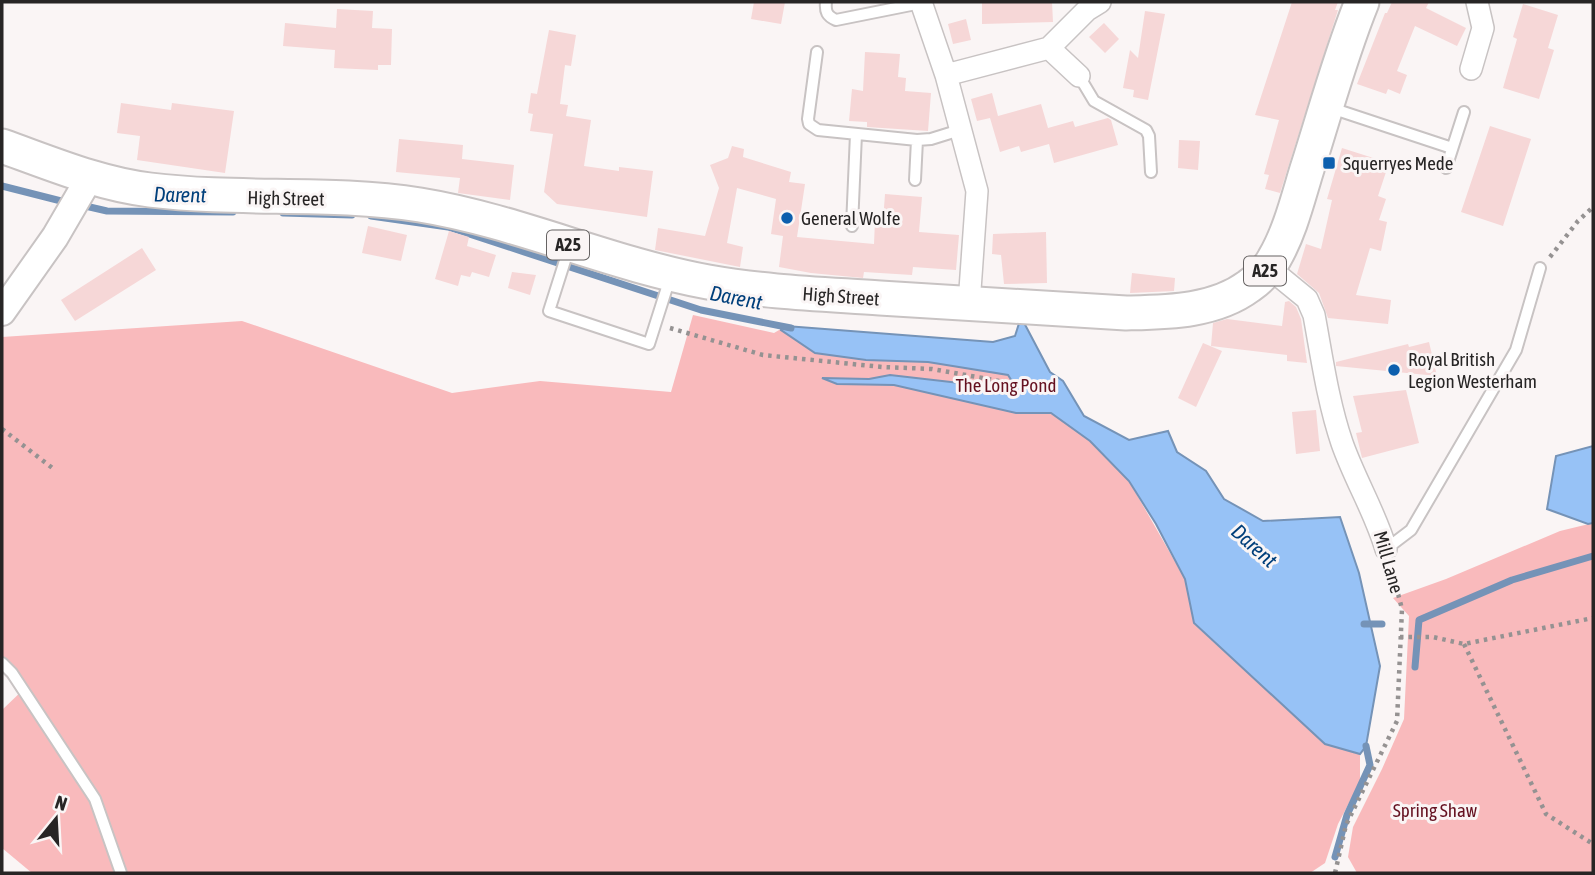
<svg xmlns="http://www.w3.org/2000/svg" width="1595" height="875" viewBox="0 0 1595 875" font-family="'Asap Condensed',sans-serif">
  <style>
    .green { fill: #f9babc }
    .water { fill: #97c2f6; stroke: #7593b7; stroke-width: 2 }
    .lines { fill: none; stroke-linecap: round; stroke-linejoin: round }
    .stream { stroke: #7593b7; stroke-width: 7 }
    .building { fill: #f6d7d7 }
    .service-casing { stroke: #c8c3c3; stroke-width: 14 }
    .minor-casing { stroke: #c8c3c3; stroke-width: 24 }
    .tertiary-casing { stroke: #c8c3c3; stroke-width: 30 }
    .primary-casing { stroke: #c8c3c3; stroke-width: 37 }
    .path { stroke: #959292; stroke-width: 4.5; stroke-dasharray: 3.5 5; stroke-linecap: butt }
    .service { stroke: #fff; stroke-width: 10 }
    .minor { stroke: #fff; stroke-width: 21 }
    .tertiary { stroke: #fff; stroke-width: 26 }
    .primary { stroke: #fff; stroke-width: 33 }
    .poi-dot { fill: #0d5fae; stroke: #faf5f5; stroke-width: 2.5 }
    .labels { text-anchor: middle; stroke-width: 6; stroke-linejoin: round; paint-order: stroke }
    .shield { fill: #faf5f5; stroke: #666363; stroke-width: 2 }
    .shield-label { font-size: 18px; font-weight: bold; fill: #272525 }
    .poi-label { font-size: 19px; fill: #272525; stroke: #faf5f5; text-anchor: start }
    .street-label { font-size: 19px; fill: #272525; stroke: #faf5f5 }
    .park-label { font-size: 19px; fill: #651120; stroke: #faf5f5 }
    .water-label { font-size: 21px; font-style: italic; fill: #003f7b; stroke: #faf5f5 }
  </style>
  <rect width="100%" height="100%" fill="#faf5f5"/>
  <path class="green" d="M693,315L774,333L786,326L993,342L1015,336L1021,317L1050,372L1063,381L1084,416L1129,440L1133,488L1185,579L1194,624L1325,744L1360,754V782L1338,824L1325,863L1310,873H32L2,848V710L26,687L2,660V337L242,321L452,393L540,381L671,392Z
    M1593,523V873H1357L1348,857L1353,827L1382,769L1404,719L1409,616L1393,598L1446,579L1560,531Z"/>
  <path class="water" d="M1021,317L1050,372L1063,381L1084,416L1129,440L1168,431L1177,452L1206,471L1224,499L1263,521L1340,517L1359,573L1380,666L1366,746L1360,754L1325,744L1194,623L1185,579L1156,524L1129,481L1090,441L1051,413H1016L894,385L837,384L822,378L869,379L890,375L1003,388L1015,386L1008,375L928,362L866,360L815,353L781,330L782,327L786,326L993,342L1015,336Z
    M1593,446V523L1588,524L1547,509L1556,456Z"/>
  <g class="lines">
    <path class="stream" d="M2,186L69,203
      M81,205L107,211L233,212
      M283,213L352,215
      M371,216L448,227L701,310L791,328
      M1364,624H1382
      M1415,667L1419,620L1512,580L1593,556
      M1335,857L1347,815L1370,765L1366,746"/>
  </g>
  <path class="building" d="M754,2H785L781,24L751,19Z
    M982,2H1052L1053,22L982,24Z
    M1292,2H1338L1335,10H1338L1280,193L1265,189L1269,175L1264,174L1279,120L1255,115Z
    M1392,2H1429L1426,8L1466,28L1457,46L1415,26L1397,71L1407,75L1400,94L1388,89L1386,94L1357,84L1385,13H1387Z
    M1523,4L1558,15L1548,48L1554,50L1539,99L1503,88L1517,39L1513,37Z
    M337,9L373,11L372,28L392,29L391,65H378V70L334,68L335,50L283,46L285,23L336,28Z
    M1145,11L1165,14L1148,100L1133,97L1134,90L1123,88L1130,50L1138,58Z
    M966,19L971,40L953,44L948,24Z
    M1104,23L1119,39L1105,53L1089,37Z
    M549,30L576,35L571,66L565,65L560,104L568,105L566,116L591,120L584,166L619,171V167L653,171L647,217L557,204L544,192L553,134L530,131L533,114L528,113L531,93L537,94Z
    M865,52L900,54L898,77L906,78L905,91L931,93L928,131L867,127V122L849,121L852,89L863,91Z
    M992,93L998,116L1041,104L1048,128L1073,121L1075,127L1108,118L1111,120L1118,145L1054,163L1049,144L1021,152L1019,146L1000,152L990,118L977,121L971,99Z
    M121,103L171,110L172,103L234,111L225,173L137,160L140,136L117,133Z
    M1490,126L1531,139L1503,226L1461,212Z
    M399,139L463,145L462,159L514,165L510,200L458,193L460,178L396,172Z
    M1179,140L1200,141L1198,170L1178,168Z
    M732,146L744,149L743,157L791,172L789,182L805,184L797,237L874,244L875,220L883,221L885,194L922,197L919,232L959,235L956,270L913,267L912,275L864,272L863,278L811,273L779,267L783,236L771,234L776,199L737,188L727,243L743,247L740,267L655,250L658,228L705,236L719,188L710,165L728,158Z
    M1342,148L1389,163L1378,196L1386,199L1379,220L1387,222L1381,251L1370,248L1356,295L1391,300L1388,324L1328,318L1319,293L1297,274L1306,244L1321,249L1332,200L1327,199Z
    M368,226L407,235L401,261L362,253Z
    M449,231L469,237L467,246L496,255L489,277L472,272L470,277L461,275L458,286L435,279Z
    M1046,232L1047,283L1004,284L1001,255L992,254L993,234Z
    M142,248L156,270L75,321L61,300Z
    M512,272L536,275L530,295L508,288Z
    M1132,273L1175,278L1174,291L1130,293Z
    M1289,301L1296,307L1301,319L1307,363L1287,361V355L1211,346L1213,323L1227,319L1282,326L1285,302Z
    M1429,342L1437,376L1336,366V362L1408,344L1409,347Z
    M1203,343L1222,351L1196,407L1178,398Z
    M1406,390L1419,443L1362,458L1356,433L1362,432L1353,396Z
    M1316,410L1320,451L1296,454L1292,412Z"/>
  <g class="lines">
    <defs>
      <path id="service" d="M826,2C825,12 827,16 836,20L921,3
        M817,52L808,119L809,124L818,130L917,140L931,139L960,130
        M1079,76L1094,101L1146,130L1149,136L1151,172
        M1328,107L1452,148
        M1446,168L1464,112
        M915,180L917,140
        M852,226L856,134
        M569,248L549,311L649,344L670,278
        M1386,549L1411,530L1516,350L1540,268
        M2,663L12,673L95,799L121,873"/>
      <path id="minor" d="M921,2L946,75L977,191L969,304
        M1049,48L1079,76
        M1471,69L1483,28L1477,2
        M946,75L1049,48L1087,10L1100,2
        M1268,267L1307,299L1314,315C1322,358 1328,402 1342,443C1355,480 1375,512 1386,549"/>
      <path id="tertiary" d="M2,312L55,237L90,177"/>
      <path id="primary" d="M2,146C50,163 99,184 150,190C240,201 331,191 420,205C518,221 610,264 708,282C764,292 822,294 880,298C962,303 1044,308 1126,313C1167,312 1214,312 1249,286C1259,279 1268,270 1274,259C1290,232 1298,198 1307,169C1325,113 1340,56 1362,2"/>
    </defs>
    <use href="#service" class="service-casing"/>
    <use href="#minor" class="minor-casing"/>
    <use href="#tertiary" class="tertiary-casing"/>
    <use href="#primary" class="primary-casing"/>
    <path class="path" d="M1550,257L1578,221L1593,207
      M670,328L763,355L882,367L932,369L999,381
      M2,429L55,470
      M1400,637H1433L1464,644L1593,618
      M1464,644L1546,814L1593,844
      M1335,873L1346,825L1397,721L1402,609L1391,567"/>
    <use href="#service" class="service"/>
    <use href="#minor" class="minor"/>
    <use href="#tertiary" class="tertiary"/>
    <use href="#primary" class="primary"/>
  </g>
  <g class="poi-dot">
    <rect x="1322" y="156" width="14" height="14" rx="3.5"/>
    <circle cx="787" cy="218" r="7"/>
    <circle cx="1394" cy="370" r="7"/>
  </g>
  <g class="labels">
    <g class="shield">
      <rect x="547" y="230.5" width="42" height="29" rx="5"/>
      <rect x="1244" y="256.5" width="42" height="29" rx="5"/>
    </g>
    <g class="shield-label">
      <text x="568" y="251">A25</text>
      <text x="1265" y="277">A25</text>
    </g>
    <g class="poi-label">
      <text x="1343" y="170">Squerryes Mede</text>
      <text x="801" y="225">General Wolfe</text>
      <text x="1408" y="366">Royal British<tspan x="1408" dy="22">Legion Westerham</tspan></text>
    </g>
    <g class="street-label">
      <text transform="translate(286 198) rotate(1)" y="7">High Street</text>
      <text transform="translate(841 296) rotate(4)" y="7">High Street</text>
      <text transform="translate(1389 562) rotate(74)" y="7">Mill Lane</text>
    </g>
    <g class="park-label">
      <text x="1006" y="392">The Long Pond</text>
      <text x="1435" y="817">Spring Shaw</text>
    </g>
    <g class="water-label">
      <text transform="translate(180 195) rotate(1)" y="7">Darent</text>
      <text transform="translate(736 298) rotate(11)" y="7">Darent</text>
      <text transform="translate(1254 546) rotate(42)" y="7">Darent</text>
    </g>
  </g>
  <rect width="1595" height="875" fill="none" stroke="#272525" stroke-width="7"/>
  <g transform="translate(56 819) rotate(18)" stroke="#faf5f5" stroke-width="5" paint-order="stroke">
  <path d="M0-5L12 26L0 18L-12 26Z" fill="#272525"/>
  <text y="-10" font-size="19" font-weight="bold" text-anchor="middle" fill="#272525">N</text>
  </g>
</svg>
